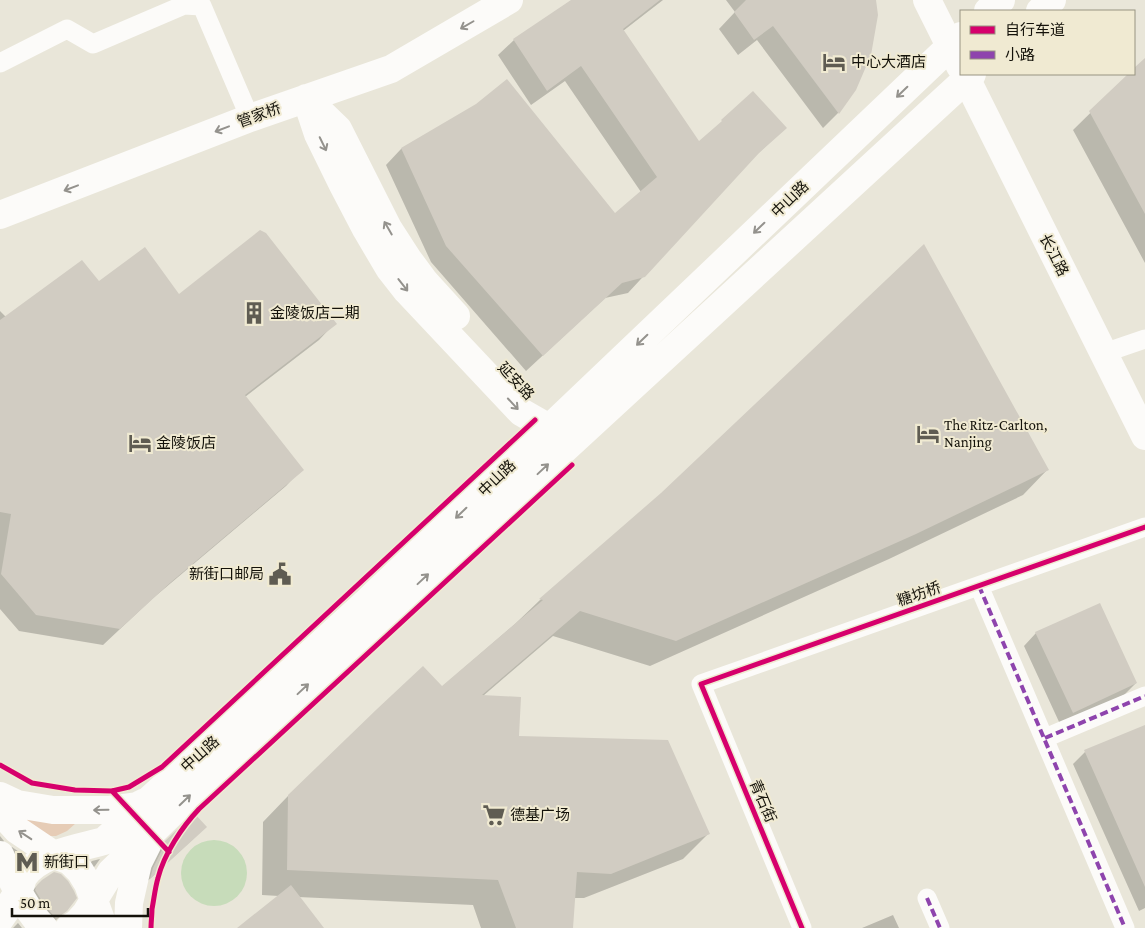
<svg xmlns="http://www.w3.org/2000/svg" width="1145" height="928" viewBox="0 0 1145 928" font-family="'Crimson Pro','Noto Sans SC',serif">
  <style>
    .green { fill: #e6ccb6 }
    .water { fill: #c7dcba }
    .shadow { fill: #0003 }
    .building { fill: #d1ccc2 }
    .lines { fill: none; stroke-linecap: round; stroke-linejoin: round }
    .street { stroke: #fcfbf9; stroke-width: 19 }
    .secondary { stroke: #fcfbf9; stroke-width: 28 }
    .primary { stroke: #fcfbf9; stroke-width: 28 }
    .quiet { stroke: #8e44ad; stroke-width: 4; stroke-dasharray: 8 4; stroke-linecap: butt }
    .cycleway-casing { stroke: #f0ead2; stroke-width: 8 }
    .cycleway { stroke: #d6006c; stroke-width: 5 }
    .oneway { stroke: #94928d }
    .labels { text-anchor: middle; stroke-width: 4; stroke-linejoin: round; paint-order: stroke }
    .poi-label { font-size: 15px; fill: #14120a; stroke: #f0ead2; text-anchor: start }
    .street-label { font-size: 15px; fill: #14120a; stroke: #f0ead2 }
  </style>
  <rect width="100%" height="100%" fill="#e9e6d9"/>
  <path class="green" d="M25,818L76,823L67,831L56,836H48L27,822Z"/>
  <path class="water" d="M181 873a33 33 0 1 1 66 0a33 33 0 1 1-66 0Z"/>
  <path class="shadow" d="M572,0H663L623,31L699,143L785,128L749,162L628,293L605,298L526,371L431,262L386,165L401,149L477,105L615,215L641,192L565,81L531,105L498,55L514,40Z
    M726,0H874L838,113L823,128L757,40L738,55L719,29L735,12Z
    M1145,59V263L1073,130L1130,74H1134V70Z
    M99,283L179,296L335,323L319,340L245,397L302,469L286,486L152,599L103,645L19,631L0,609V311L6,317Z
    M1048,469L1023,495L889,559L650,666L553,636L483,696L518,737L708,834L683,859L584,898H574L572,928H481L473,905L298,897L322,928H239L279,896L262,895L263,822L288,796L442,687L515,624L540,600L662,494Z
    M1036,633L1136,683L1124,695L1060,724L1024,646Z
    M1145,726V908L1139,911L1073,764L1085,752Z
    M194,815L193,839L140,888L153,856Z
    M0,836L4,841L0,845Z
    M12,847L22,854L11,866L0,858Z
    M100,859L95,866L83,878L80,873L92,861Z
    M42,881L66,910L53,923L25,898Z
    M893,915L899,928H862Z
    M18,923L22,928H13Z"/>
  <path class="building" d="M571,0H660L623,29L699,141L722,121L721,120L753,91L787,128L759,153L645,277L622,283L543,356L446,246L401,148L476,104L507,79L615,213L657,177L581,66L547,91L513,39Z
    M746,0H876L878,15L871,55L856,90L839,114L773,26L754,40L734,12Z
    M1145,58V214L1089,111L1128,74H1134V68Z
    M260,230L266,233L337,324L245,395L304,470L170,583L120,629L36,615L1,574L11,514L0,512V320L82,260L99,281L145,247L179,294Z
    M924,244L1049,470L916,534L676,641L580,611L482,695L521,697L519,736L668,740L710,834L611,874L577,872L573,928H516L498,880L287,870L288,795L377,709L423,666L442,686L543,600L539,599L661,493Z
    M1100,603L1137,683L1073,713L1035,632Z
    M1145,725V887L1084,750Z
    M194,813L207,827L150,879L153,868L163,848L164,842Z
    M54,872L61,874L68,881L74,891L77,898L67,911L56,919L43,903L35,890L37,885L42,880Z
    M291,885L324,928H237Z"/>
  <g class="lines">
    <path class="street" d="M182,0L184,5L202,6L250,118
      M0,63L67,29L93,44L184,5
      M1104,353L1145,339
      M979,586L1125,928
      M1045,738L1145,696
      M927,898L940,928
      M802,928L701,684L1145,527"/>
    <path class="secondary" d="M927,0L960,66
      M964,74L1145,436
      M306,98L318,134L343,185L366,229L389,268L407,291L521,412L549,428
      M310,102L338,129L388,228L408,259L425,282L456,316
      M0,215L250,118L391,69L509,0"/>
    <path class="primary" d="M988,11L1001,0
      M1040,11L1052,0
      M0,796L17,804L53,810H108L137,806L145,802
      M0,811L17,830L54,855L70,861L80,871L88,884L104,928
      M0,855C12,880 24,908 44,928
      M0,919C6,911 12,902 17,893C21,888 21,881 24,876C40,853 79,848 104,841L369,600L961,36
      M69,928L77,923L86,913L111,872L216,770L972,74
      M128,928L129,903L138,863L149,841"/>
    <path class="quiet" d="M979,586L1125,928
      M1045,738L1145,696
      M927,898L940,928"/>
    <defs>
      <path id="cycleway" d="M0,765L32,783L75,790L112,791L129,787L162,767L535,420
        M112,791L169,852
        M151,928C151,922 152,915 152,909C154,899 155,888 158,878C164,854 182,827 199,809L572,465
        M802,928L701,684L1145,527"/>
    </defs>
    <use href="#cycleway" class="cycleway-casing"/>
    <use href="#cycleway" class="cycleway"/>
  </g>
  <defs><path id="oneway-shaft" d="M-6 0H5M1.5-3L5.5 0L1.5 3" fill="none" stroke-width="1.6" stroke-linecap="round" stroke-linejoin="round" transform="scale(1.25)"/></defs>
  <g class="oneway">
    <use href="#oneway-shaft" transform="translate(467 25) rotate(150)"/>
    <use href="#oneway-shaft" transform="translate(902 92) rotate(136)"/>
    <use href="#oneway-shaft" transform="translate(222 129) rotate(159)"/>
    <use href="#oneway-shaft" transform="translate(323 144) rotate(64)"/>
    <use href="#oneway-shaft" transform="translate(71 188) rotate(159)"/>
    <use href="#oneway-shaft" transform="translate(388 228) rotate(-120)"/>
    <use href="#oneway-shaft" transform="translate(759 228) rotate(136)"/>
    <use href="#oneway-shaft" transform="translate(403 285) rotate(52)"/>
    <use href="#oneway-shaft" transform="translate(642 340) rotate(136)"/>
    <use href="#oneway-shaft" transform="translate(513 404) rotate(47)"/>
    <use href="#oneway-shaft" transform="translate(543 469) rotate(-43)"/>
    <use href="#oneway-shaft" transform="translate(461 513) rotate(136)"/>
    <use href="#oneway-shaft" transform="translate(423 579) rotate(-43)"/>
    <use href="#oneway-shaft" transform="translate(303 689) rotate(-43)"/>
    <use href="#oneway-shaft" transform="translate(185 800) rotate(-44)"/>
    <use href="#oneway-shaft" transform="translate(101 810) rotate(179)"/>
    <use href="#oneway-shaft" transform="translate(25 835) rotate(-147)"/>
  </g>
  <defs>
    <symbol id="hotel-bare" viewBox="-9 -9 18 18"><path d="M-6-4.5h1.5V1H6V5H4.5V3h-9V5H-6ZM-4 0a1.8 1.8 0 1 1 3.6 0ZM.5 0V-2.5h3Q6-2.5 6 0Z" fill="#5f5c52" stroke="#f0ead2" stroke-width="2.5" paint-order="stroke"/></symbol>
    <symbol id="building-bare" viewBox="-9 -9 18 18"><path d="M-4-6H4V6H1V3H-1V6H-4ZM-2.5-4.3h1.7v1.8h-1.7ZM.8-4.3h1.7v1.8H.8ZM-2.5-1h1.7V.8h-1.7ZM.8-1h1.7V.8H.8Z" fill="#5f5c52" stroke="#f0ead2" stroke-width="2.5" paint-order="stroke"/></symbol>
    <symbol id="civic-bare" viewBox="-9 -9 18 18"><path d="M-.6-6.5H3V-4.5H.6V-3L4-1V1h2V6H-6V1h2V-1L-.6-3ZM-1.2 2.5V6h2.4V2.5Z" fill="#5f5c52" stroke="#f0ead2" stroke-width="2.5" paint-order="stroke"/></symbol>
    <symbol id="supermarket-bare" viewBox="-9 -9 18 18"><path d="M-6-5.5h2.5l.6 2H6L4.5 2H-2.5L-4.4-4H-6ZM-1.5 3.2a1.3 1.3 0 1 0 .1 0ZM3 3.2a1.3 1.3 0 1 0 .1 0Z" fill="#5f5c52" stroke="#f0ead2" stroke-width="2.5" paint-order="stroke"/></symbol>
    <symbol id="metro-bare" viewBox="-9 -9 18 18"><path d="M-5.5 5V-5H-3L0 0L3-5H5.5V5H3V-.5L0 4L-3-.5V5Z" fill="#5f5c52" stroke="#f0ead2" stroke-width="2.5" paint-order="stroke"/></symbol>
  </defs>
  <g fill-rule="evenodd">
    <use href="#hotel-bare" x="818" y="46" width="32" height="32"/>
    <use href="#building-bare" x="238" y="297" width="32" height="32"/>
    <use href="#hotel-bare" x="912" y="418" width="32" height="32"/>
    <use href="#hotel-bare" x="124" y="427" width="32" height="32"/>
    <use href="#civic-bare" x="264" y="558" width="32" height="32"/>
    <use href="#supermarket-bare" x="478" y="799" width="32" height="32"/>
    <use href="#metro-bare" x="11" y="846" width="32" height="32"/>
  </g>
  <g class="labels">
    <g class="poi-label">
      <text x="851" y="67">中心大酒店</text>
      <text x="270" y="318">金陵饭店二期</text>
      <text x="944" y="430">The Ritz-Carlton,<tspan x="944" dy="17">Nanjing</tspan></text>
      <text x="156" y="448">金陵饭店</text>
      <text x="264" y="579" text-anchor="end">新街口邮局</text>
      <text x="510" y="820">德基广场</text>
      <text x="44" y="867">新街口</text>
    </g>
    <g class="street-label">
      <text transform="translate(259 115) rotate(-20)" y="5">管家桥</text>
      <text transform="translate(790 199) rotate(-44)" y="5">中山路</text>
      <text transform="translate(1054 255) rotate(63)" y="5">长江路</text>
      <text transform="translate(516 381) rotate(47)" y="5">延安路</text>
      <text transform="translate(497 478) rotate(-44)" y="5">中山路</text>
      <text transform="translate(919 594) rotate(-19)" y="5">糖坊桥</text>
      <text transform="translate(200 754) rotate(-42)" y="5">中山路</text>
      <text transform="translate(763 801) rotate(67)" y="5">青石街</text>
    </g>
  </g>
  <rect x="960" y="10" width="175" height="65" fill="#f0ead2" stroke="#989482"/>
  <rect x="970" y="26" width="25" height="8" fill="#d6006c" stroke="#989482"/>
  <text x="1005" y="35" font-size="15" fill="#14120a">自行车道</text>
  <rect x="970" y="51" width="25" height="8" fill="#8e44ad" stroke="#989482"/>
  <text x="1005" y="60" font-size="15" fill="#14120a">小路</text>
  <path d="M12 908v8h136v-8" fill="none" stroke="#14120a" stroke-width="2.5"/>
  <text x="20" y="908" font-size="15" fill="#14120a" stroke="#f0ead2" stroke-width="4" paint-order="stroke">50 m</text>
</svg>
